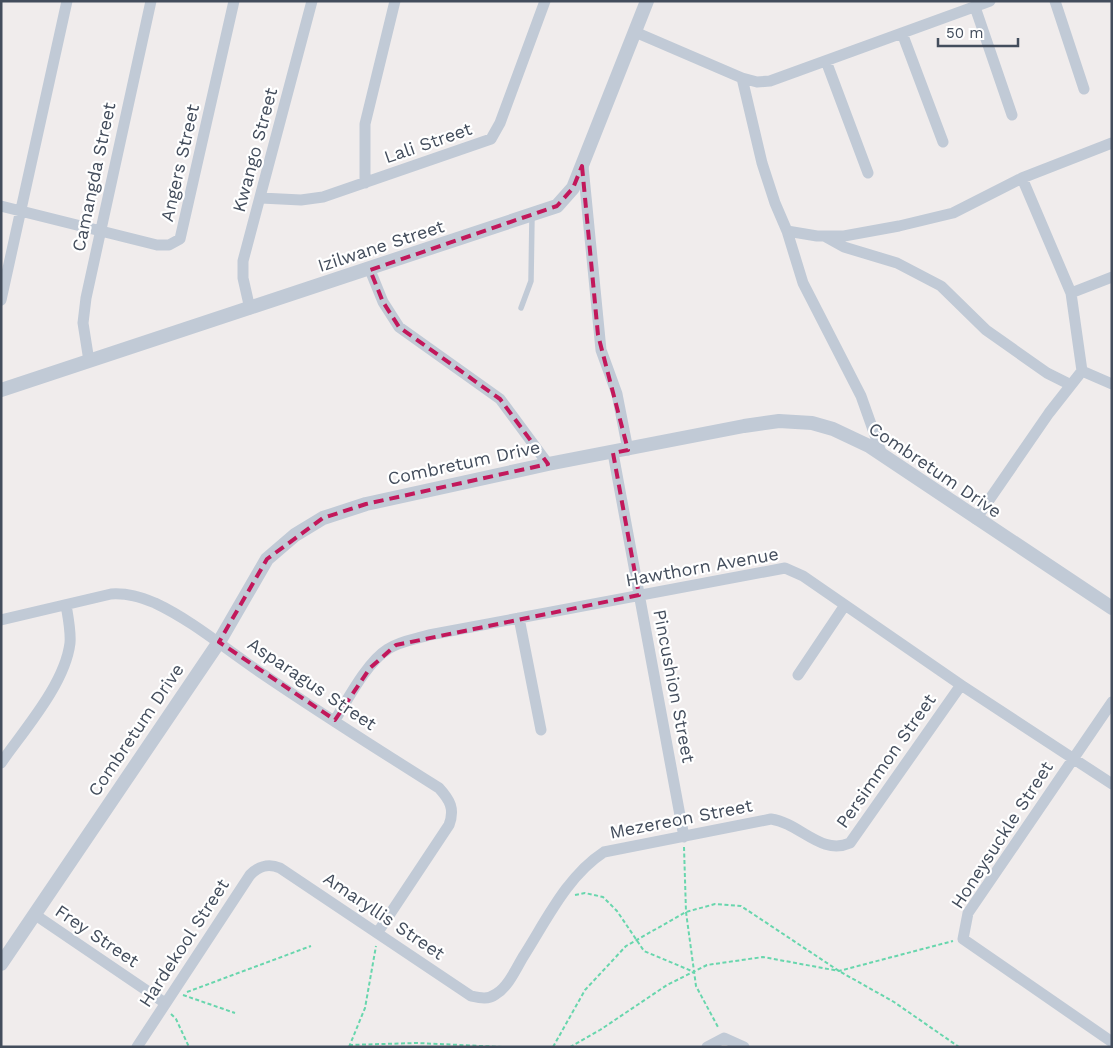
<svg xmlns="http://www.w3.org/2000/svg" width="1113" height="1048" viewBox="0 0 1113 1048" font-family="'Work Sans',sans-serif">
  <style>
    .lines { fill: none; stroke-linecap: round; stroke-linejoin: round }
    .path { stroke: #68d6ad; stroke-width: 2; stroke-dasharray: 4 2.5; stroke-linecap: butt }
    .service { stroke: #c1cad6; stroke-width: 5.5 }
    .minor { stroke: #c1cad6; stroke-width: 11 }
    .tertiary { stroke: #c1cad6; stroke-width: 14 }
    .marked { fill: none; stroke: #c2185b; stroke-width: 4; stroke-dasharray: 10 6; stroke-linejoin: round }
    .labels { text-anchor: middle; stroke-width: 4.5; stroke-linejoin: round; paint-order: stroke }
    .street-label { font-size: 18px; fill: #434d5c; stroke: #fff }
  </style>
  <rect width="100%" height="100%" fill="#f0ecec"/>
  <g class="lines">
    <path class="path" d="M684,847L686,912L696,986L719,1029
      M575,895L585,893L603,897L617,911L644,951L694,972
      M187,992L311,946
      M183,995L235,1013
      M171,1014L176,1019L189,1047
      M349,1045L417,1043L503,1047
      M349,1047L365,1008L376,946
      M553,1047L585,990L626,946L686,912L715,904L741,906L839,971L894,1002L959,1047
      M570,1047L600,1030L667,985L707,965L763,957L839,971L953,941"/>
    <path class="service" d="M521,308L531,281L532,217"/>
    <path class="minor" d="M1055,1L1084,89
      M975,7L1012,115
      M635,32L742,78L757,82L770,81L990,1
      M902,33L943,142
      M826,61L868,173
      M742,78L762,163L775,203L787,231L803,283L861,396L882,455
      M583,166L601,350L617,394L628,450
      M365,183V124L395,1
      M261,198L301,200L323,197L491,139L500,123L545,1
      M1,206L157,245H169L180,239L234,1
      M787,231L817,236H844L899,226L953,213L1022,178L1112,143
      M826,237L844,247L897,263L941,286L986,330L1047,373L1071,385
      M370,270L383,302L399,327L500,399L548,464
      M1071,293L1112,277
      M1,300L67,1
      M250,309L243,278V261L312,1
      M89,361L83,323L86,298L151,1
      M1082,371L1112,384
      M613,453L684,837
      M976,519L1049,413L1082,371L1071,293L1022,178
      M519,618L541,730
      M1,620L111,594C128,593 140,597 155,603C191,620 222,646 254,668C314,709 377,749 439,788C450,800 455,809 449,825L378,932
      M798,675L845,605
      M1112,702L968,913L963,939L1112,1042
      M335,720C348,699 367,662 388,649C400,641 416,639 429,635L785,568L803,576L961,685L1112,784
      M1,763C24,730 65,684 70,643C71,631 68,617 66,605
      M34,914L165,1003
      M137,1047L250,875C259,866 268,863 280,868L471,996C480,998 488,1000 496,994C508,987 516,969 523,957C546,921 567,876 604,852L771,819C800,823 821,856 850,843L961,685
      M707,1047L724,1038L744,1047"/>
    <path class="tertiary" d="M1,390L557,206L573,188L647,1
      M1,964L219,642L267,559L295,535L323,518L366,504L548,464L744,426L779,421L812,423L833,429L869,446L1112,608"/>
  </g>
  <path class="marked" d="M582,166L598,335L628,450L613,453L639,595L396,645L370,668L335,720L219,642L267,559L323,518L366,504L548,464L500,399L399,327L383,302L370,270L557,206L573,188Z"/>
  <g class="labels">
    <g class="street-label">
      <text transform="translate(428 143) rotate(-19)" y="6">Lali Street</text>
      <text transform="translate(255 150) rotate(-75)" y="6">Kwango Street</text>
      <text transform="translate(180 163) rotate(-77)" y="6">Angers Street</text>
      <text transform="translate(94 177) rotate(-78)" y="6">Camangda Street</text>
      <text transform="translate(381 246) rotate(-18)" y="6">Izilwane Street</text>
      <text transform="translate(464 463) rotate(-12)" y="6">Combretum Drive</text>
      <text transform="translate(935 470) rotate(34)" y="6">Combretum Drive</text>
      <text transform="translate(702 567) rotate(-10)" y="6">Hawthorn Avenue</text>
      <text transform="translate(312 684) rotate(34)" y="6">Asparagus Street</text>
      <text transform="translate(674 686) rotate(79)" y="6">Pincushion Street</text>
      <text transform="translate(136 730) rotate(-56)" y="6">Combretum Drive</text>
      <text transform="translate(886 761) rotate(-55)" y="6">Persimmon Street</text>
      <text transform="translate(681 819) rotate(-11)" y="6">Mezereon Street</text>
      <text transform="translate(1002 835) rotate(-57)" y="6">Honeysuckle Street</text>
      <text transform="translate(384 916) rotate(34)" y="6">Amaryllis Street</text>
      <text transform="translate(97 936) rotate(34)" y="6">Frey Street</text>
      <text transform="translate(184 943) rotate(-57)" y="6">Hardekool Street</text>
    </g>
  </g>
  <rect width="1113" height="1048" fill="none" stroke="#434d5c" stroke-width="5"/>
  <path d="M938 38v8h80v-8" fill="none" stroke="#434d5c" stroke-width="2.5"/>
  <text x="946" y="38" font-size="15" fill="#434d5c" stroke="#ffffff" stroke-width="4" paint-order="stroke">50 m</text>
</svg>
